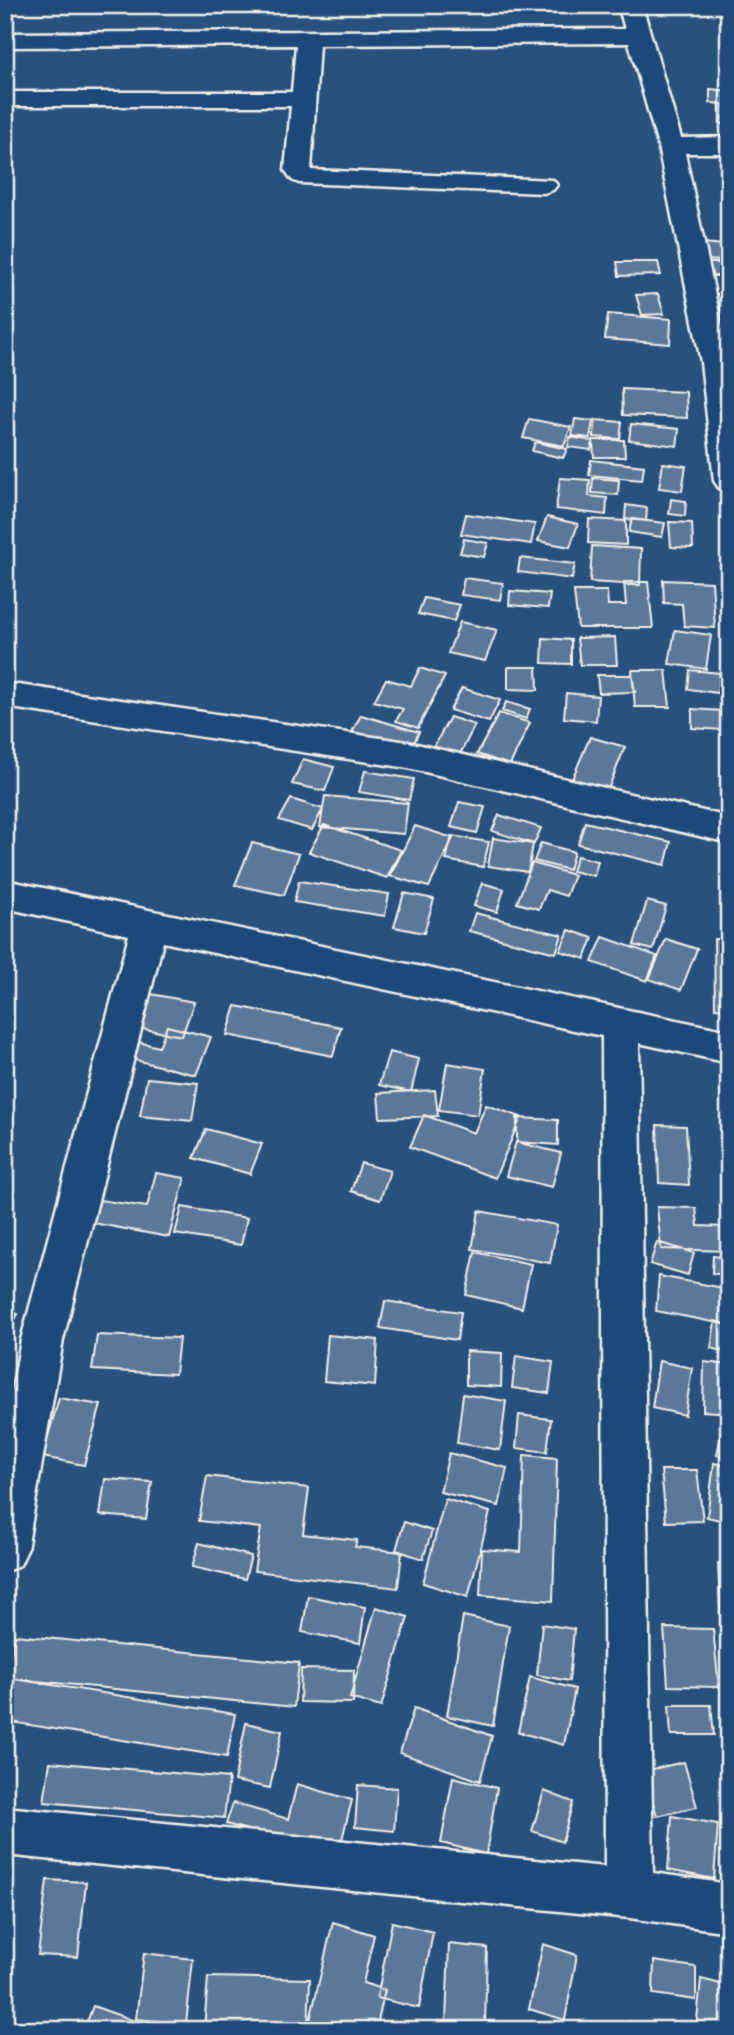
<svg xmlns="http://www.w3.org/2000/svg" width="734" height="2035" viewBox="0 0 734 2035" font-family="Mynerve,sans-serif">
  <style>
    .building { fill: #5b7899; stroke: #f4f1e8; stroke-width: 2 }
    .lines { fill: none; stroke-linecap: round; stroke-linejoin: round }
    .street-casing { stroke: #f4f1e8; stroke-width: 5 }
    .street { fill: #1f4a7a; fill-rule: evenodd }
  </style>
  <rect width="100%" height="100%" fill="#28517e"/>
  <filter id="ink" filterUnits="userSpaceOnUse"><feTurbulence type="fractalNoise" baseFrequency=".0143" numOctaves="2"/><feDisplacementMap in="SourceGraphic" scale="14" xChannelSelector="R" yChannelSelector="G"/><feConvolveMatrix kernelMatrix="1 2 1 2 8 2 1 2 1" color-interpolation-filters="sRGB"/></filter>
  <g filter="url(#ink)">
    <path class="building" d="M710,89L729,91V124H721L722,104L710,103Z
      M704,243L723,245V261L703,260Z
      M617,262H658L661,275L619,276Z
      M706,263H724L726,276H708Z
      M719,285H729V348L715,294H721Z
      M658,294L664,314L642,315L636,295Z
      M608,314L671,319L670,344L605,339Z
      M622,389L686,392L687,418L623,415Z
      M529,419L571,427L564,446L523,438Z
      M575,419L593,421L590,438L572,436Z
      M595,420L622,422L620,439L594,437Z
      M631,424L679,429L677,446L629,440Z
      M570,437L593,441L591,450L568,447Z
      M593,440H624L625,457H594Z
      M535,442L567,449L563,458L532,451Z
      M591,460L644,466L642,480L589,475Z
      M663,463L686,466L682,491L659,488Z
      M560,478L590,480L589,496L607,498L606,515L556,509Z
      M593,478L619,480L618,495L592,493Z
      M671,499L686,501L685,516L669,514Z
      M626,505L647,508L646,521L625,519Z
      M466,514L535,524L531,544L461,534Z
      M547,517L578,524L570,547L538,541Z
      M589,519L626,521V545L588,543Z
      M632,519L665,523L662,537L629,532Z
      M669,522L692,523L693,548L671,547Z
      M464,539L488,543L484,557L460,553Z
      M592,546L641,549L640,585L590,582Z
      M520,558L575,564L572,579L518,572Z
      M464,578L503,583L500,600L461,595Z
      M663,580L712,582L715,628L684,626L682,604L664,603Z
      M624,582H648L653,628H578L574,591H607L608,605H626Z
      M510,591L550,594L548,608L509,605Z
      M424,598L460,605L454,621L418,614Z
      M460,622L497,630L485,661L448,653Z
      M675,630L711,635L706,669L669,664Z
      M615,637L617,665H580L577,638Z
      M543,638L571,640V664L542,663Z
      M508,667H537L538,690L508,689Z
      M420,668L445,676L418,728L396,721L403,709L374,701L386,679L411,686Z
      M632,670H666L670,707H635Z
      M690,670L720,673L718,693L688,689Z
      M597,675H632L635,692L599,693Z
      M462,688L500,700L489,722L450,710Z
      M566,693L598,696L596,721L564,718Z
      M506,702L530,709L526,719L502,711Z
      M692,709L723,711V730L692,728Z
      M499,713L530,723L510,765L477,754Z
      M361,715L419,732L411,749L352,732Z
      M450,717L475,725L459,756L433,748Z
      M590,737L625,747L603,802L567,791Z
      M303,759L334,767L325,791L292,784Z
      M365,771L414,779L409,800L359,792Z
      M325,796L408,803L404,834L320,827Z
      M291,799L323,809L312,830L279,820Z
      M459,802L485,807L477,833L451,827Z
      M499,815L541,828L534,844L492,831Z
      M585,822L671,842L665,865L578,844Z
      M324,825L401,850L387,878L309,852Z
      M415,826L453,838L429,887L390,876Z
      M452,836L489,842L483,867L446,860Z
      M493,838L533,844L528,872L488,866Z
      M252,843L299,854L284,895L235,885Z
      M541,843L574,852L569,870L534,861Z
      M577,856L598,861L594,876L572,871Z
      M532,863L574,875L566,896L547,890L539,909L517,903Z
      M299,881L389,894L385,916L294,902Z
      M482,883L504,889L497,912L474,906Z
      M404,893L434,899L424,933L394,927Z
      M647,901L666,906L653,950L634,945Z
      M475,913L562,935L556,953L469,931Z
      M569,930L593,938L585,959L560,951Z
      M603,937L657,956L647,981L592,962Z
      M666,939L697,949L681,990L649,979Z
      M714,939L729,940V1009L715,1008Z
      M140,992L194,1002L182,1036L128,1026Z
      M236,1006L341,1027L333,1056L227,1035Z
      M167,1026L211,1037L196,1075L123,1057L130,1040L159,1047Z
      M389,1052L419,1059L411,1092L379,1085Z
      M447,1063L485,1069L478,1115L439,1110Z
      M147,1078L198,1083L192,1121L140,1116Z
      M435,1090L438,1116L380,1118L378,1093Z
      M486,1105L521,1117L495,1178L410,1147L424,1115L474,1133Z
      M517,1118L558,1120V1145L517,1142Z
      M657,1125L686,1126L689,1185L659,1183Z
      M206,1129L262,1144L250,1174L194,1158Z
      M516,1142L561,1153L552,1187L506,1176Z
      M361,1163L390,1171L380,1200L351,1191Z
      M156,1173L185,1178L169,1237L93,1223L100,1200L147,1207Z
      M182,1207L247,1218L241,1245L175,1234Z
      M657,1207L696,1208L698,1226L729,1227V1251L661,1249Z
      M479,1211L557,1225L550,1263L472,1249Z
      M657,1242L694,1253L688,1275L650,1264Z
      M475,1252L531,1264L522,1308L466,1295Z
      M713,1256L729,1258V1276L712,1273Z
      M659,1276L729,1289V1325L656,1311Z
      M385,1301L461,1312L457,1340L380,1328Z
      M5,1309L18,1314L5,1337Z
      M715,1321L729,1325V1353L711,1348Z
      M97,1335L179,1338L175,1374L92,1370Z
      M328,1335L378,1340L375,1386L324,1381Z
      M466,1351L502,1353L501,1387L466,1385Z
      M516,1356L553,1362L549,1393L512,1388Z
      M659,1361L692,1368L685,1415L652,1408Z
      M704,1362L729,1365V1413L703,1411Z
      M463,1394L506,1401L500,1450L457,1443Z
      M59,1398L101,1405L84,1465L42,1457Z
      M519,1415L551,1419L547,1452L516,1448Z
      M725,1415L729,1416V1458L717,1455Z
      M449,1453L507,1468L499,1506L440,1492Z
      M524,1455L557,1458L553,1601L480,1595L482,1549L521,1552Z
      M714,1463L729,1466V1522L707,1517Z
      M661,1470H697L703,1521L666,1522Z
      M207,1476L309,1488L303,1534L357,1540L355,1547L402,1552L398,1588L254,1571L261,1528L199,1521Z
      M105,1479L152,1482L146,1519L100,1515Z
      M445,1499L490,1512L468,1597L423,1583Z
      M404,1522L432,1531L423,1559L396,1550Z
      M199,1543L251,1556L245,1579L192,1567Z
      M718,1563L729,1564V1632L721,1631Z
      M308,1596L365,1607L360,1643L302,1632Z
      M376,1607L408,1617L381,1707L350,1698Z
      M463,1616L509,1626L493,1726L447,1716Z
      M542,1624L574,1629L569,1681L537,1675Z
      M664,1628L713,1629L719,1687L668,1686Z
      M15,1635L299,1663L294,1707L6,1678Z
      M301,1669L354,1670L353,1703L300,1702Z
      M530,1677L575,1689L564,1745L518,1732Z
      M8,1678L235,1714L227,1757L5,1721Z
      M669,1705H711L714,1735H671Z
      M414,1708L492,1736L480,1781L400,1753Z
      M246,1723L282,1731L270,1788L234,1781Z
      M50,1762L229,1778L224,1818L44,1802Z
      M684,1762L697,1807L657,1816L644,1771Z
      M453,1777L497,1788L486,1854L441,1843Z
      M297,1784L352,1800L338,1855L226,1824L233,1803L288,1819Z
      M358,1785L397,1788L394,1831L355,1827Z
      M544,1791L573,1802L562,1842L532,1831Z
      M672,1816L718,1824L714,1879L668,1870Z
      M47,1880L86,1882L78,1957L38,1955Z
      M333,1922L374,1935L363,1983L385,1990L376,2030H340L310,2020Z
      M392,1922L433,1932L419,2008L377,1998Z
      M449,1944L487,1948L485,2025L446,2022Z
      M543,1944L577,1955L565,2020L529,2009Z
      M144,1953L193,1959L186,2024L136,2019Z
      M654,1961L696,1967V2000L653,1994Z
      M208,1977L310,1979L308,2030H204Z
      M701,1979L729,1986V2030H696Z
      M93,2006L135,2021L132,2030H84Z"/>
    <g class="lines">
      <defs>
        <path id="street" d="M618,5H642L681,138L729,137V153H685L729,361V491L719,488L714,481L701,362L658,146L629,43L319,45L311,170L553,180L557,185L553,190L544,193L299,183L292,180L285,170L291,106H5V92H292L296,45L5,47V33L625,29Z
          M5,683L408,742L729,817V843L408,768L5,707Z
          M5,880L729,1031V1063L639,1043L653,1873L729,1884V1932L629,1918L5,1855V1807L605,1867L602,1036L163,942L63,1340L27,1550L20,1565L5,1572V1429L21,1340L129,935L5,908Z"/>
      </defs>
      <use href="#street" class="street-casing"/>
      <use href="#street" class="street"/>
    </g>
  </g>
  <rect width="734" height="2035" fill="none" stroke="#1f4a7a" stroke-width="28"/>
  <rect x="14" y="14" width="706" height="2007" fill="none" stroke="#f4f1e8" stroke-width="2.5" filter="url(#ink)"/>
</svg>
